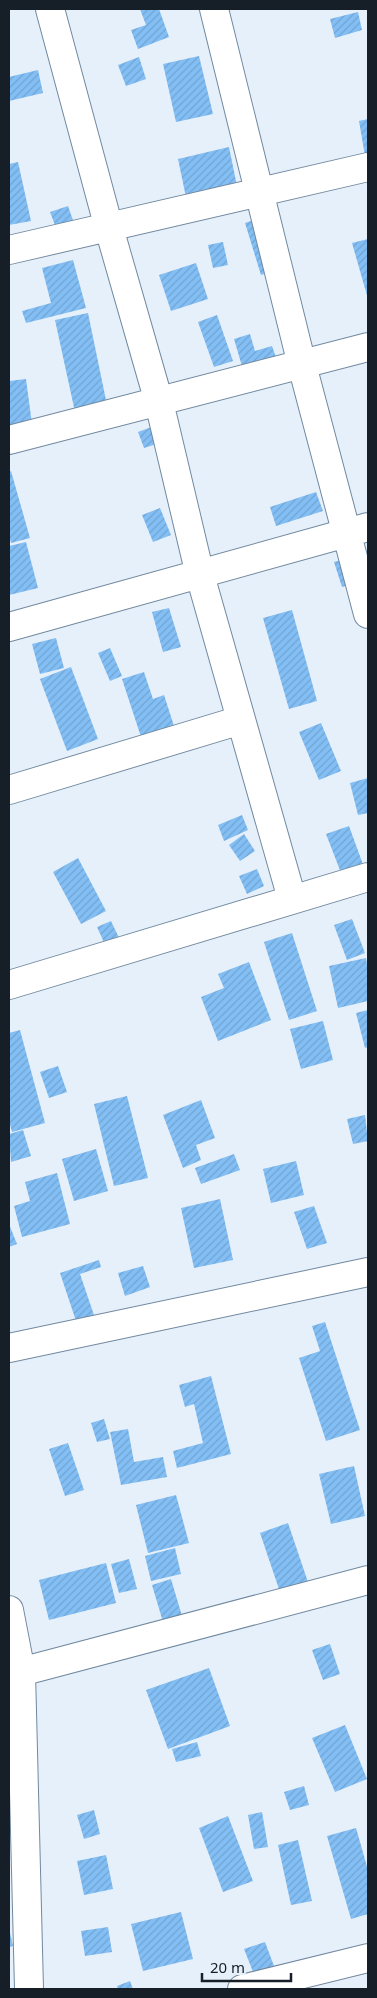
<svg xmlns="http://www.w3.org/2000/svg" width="377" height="1998" viewBox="0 0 377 1998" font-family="'Noto Sans',sans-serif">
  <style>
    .building { fill: url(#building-hatch) }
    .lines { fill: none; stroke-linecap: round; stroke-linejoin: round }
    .minor-casing { stroke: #7189a0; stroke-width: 30 }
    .minor { stroke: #fff; stroke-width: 28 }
  </style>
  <defs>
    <pattern id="building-hatch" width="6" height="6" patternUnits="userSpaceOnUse" patternTransform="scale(1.25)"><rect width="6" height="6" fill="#83bff5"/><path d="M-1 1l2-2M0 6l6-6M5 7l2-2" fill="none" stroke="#70a4d2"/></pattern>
  </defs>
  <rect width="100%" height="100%" fill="#e6f0fa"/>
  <path class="building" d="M140,9H159L169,37L138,49L131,30L146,25Z
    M358,12L362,30L335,38L330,19Z
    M199,56L213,114L176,122L163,64Z
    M139,57L146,79L126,86L118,65Z
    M38,70L43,93L9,101V77Z
    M368,119V155L365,156L359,121Z
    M229,147L238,191L187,202L178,159Z
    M18,162L31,221L9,225V164Z
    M68,206L75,226L58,233L50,212Z
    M260,218L277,270L261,275L245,223Z
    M368,239V299L352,243Z
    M223,242L228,265L213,268L208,245Z
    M73,260L86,308L26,323L22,311L51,303L42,268Z
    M196,263L208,299L171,311L159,275Z
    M88,313L107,405L75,412L55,320Z
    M217,315L233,361L214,367L198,322Z
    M250,334L255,351L272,346L278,363L244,373L234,339Z
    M26,379L32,424L10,427L9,381Z
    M157,425L163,442L144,448L138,432Z
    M11,471L30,538L11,543L9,536V472Z
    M316,492L323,511L276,526L270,507Z
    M160,508L171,535L153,542L142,515Z
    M26,542L38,588L9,595V546Z
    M348,558L357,582L342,587L334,562Z
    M169,608L181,647L163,652L152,612Z
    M292,610L317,701L289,709L263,618Z
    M56,638L64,668L40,674L32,644Z
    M110,648L122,676L110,681L98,653Z
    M71,667L98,739L67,751L40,679Z
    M144,672L153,699L164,695L175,729L142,740L122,679Z
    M321,723L341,771L319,780L299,732Z
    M368,778V813L358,815L350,783Z
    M242,815L248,830L224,841L218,825Z
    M349,826L365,870L343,878L326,834Z
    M244,834L255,851L240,861L229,845Z
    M78,858L106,911L81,924L53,872Z
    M257,869L264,886L247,894L239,876Z
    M352,919L365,953L347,960L334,925Z
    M111,921L121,942L107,949L97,927Z
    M292,933L317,1011L289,1020L264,942Z
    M366,958L368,971V1001L338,1008L329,966Z
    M249,962L271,1020L218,1041L201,997L224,988L218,974Z
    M368,1010V1047L365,1048L356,1013Z
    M323,1021L333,1060L301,1069L290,1029Z
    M20,1030L45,1123L12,1132L9,1121V1033Z
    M58,1066L67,1092L49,1098L40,1072Z
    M127,1096L148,1178L114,1186L94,1104Z
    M201,1100L215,1138L196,1145L201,1160L183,1168L163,1115Z
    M365,1115L368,1141L353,1144L347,1119Z
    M23,1130L31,1156L11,1162L9,1134Z
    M96,1149L108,1191L74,1201L62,1159Z
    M234,1154L240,1170L201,1184L195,1168Z
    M296,1161L304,1195L271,1203L263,1169Z
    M57,1173L70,1224L22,1237L14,1206L30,1201L25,1182Z
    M220,1199L233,1260L194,1268L181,1208Z
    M314,1206L327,1243L307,1249L294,1212Z
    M9,1224L17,1244L9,1247Z
    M99,1260L101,1267L80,1274L94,1315L76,1321L60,1273Z
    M143,1266L150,1287L125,1296L118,1273Z
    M325,1322L360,1430L326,1441L299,1358L320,1351L312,1326Z
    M211,1376L231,1454L177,1468L173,1451L203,1443L194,1404L185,1407L179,1385Z
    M104,1419L110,1439L97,1442L91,1423Z
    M128,1429L134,1462L163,1457L167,1477L121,1485L110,1432Z
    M68,1443L84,1490L65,1496L49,1449Z
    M354,1466L365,1516L331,1524L319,1474Z
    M176,1495L189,1543L148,1553L136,1505Z
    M288,1523L310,1588L282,1598L260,1533Z
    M175,1548L181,1574L151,1581L145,1556Z
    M129,1559L137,1589L119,1593L111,1564Z
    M106,1563L116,1603L49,1620L39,1580Z
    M171,1579L182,1616L163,1622L152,1585Z
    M330,1644L340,1674L323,1680L312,1650Z
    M209,1668L230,1726L168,1749L146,1690Z
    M345,1725L367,1779L335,1792L312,1738Z
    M197,1742L201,1756L176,1762L172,1749Z
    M304,1786L309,1805L290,1810L284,1792Z
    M94,1810L100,1834L84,1839L77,1815Z
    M262,1812L268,1847L254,1849L248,1815Z
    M228,1816L253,1881L223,1892L199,1828Z
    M356,1828L368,1870V1914L351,1919L327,1836Z
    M298,1840L312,1901L291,1905L278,1845Z
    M106,1855L113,1889L84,1895L77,1861Z
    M181,1912L193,1959L143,1971L131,1924Z
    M108,1927L112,1952L85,1956L81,1931Z
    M9,1928L13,1946L9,1947Z
    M265,1942L277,1974L257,1982L244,1949Z
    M130,1981L133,1989H118L117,1986Z"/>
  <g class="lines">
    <defs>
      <path id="minor" d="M50,9L109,228L159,402L200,575L292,899
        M214,9L302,365L368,614
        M9,250L368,167
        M9,440L368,347
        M9,627L368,527
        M9,790L241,720
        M9,985L368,877
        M9,1348L368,1272
        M9,1610L21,1672L29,1989
        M9,1675L368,1580
        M242,1989L368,1958"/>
    </defs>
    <use href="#minor" class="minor-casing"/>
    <use href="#minor" class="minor"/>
  </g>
  <rect width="377" height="1998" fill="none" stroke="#161f28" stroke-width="20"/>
  <path d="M202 1973v8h89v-8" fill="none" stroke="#161f28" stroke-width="2.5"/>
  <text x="210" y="1973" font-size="15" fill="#161f28" stroke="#e6f0fa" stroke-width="4" paint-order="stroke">20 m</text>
</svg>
